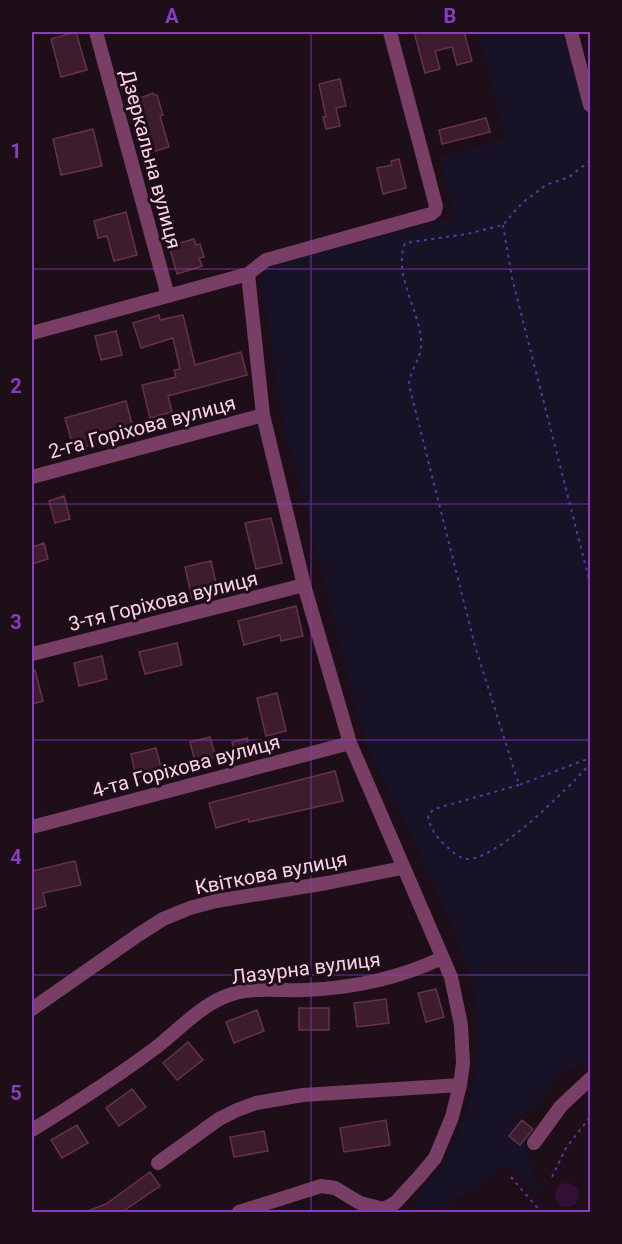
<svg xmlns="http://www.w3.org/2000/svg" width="622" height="1244" viewBox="0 0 622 1244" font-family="Roboto,sans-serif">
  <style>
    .green { fill: #181227 }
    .water { fill: #350e38 }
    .building { fill: #3d1c2d; stroke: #67314c; stroke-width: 1.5 }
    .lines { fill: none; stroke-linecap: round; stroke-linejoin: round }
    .path { stroke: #5439a5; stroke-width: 2; stroke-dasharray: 3 4.5; stroke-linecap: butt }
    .minor { stroke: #793e65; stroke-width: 14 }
    .grid { fill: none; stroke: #883cc3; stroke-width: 1.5; stroke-opacity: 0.55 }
    .labels { text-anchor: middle; stroke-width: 6; stroke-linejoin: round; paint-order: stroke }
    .street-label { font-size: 20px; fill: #fad0e9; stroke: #1e0e17 }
    .neatline { fill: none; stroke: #883cc3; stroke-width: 2 }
    .grid-label { font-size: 20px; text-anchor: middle; font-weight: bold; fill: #883cc3 }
  </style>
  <rect width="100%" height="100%" fill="#1e0e17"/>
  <path class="green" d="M479,32H567L590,117V1060L556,1075L542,1100L531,1110L516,1117L518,1124L509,1136L520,1145L524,1141L539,1190L535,1193L515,1170L504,1166L437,1212H417V1197L444,1161L457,1136L471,1096L477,1066L478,1029L475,997L468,971L453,930L399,808L390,795L365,743L280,411L262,280L267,267L454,217L439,157L505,139Z"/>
  <path class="water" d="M555 1195a12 12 0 1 1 24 0a12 12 0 1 1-24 0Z"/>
  <path class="building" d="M76,32L87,70L61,77L51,39Z
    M414,32H464L472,61L457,65L452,47L435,51L440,69L425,73Z
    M340,79L346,106L336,108L340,126L326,129L323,117H326L319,84Z
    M153,93L154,95H157L163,115L160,116L169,147L145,154L130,102Z
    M486,118L490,132L442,144L439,130Z
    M93,129L102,166L61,175L53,139Z
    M399,159L406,188L383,194L377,168L392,165L391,161Z
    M126,212L137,255L114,261L107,236L98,238L94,221Z
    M194,239L196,245L200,244L204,257L199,258L202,266L177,274L169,246Z
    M159,315L160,320L183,315L195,365L241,352L247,375L168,396L172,412L150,418L142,385L176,377L174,370L180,369L173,338L141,348L133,323Z
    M116,331L122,355L101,360L95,336Z
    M126,401L134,432L74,450L65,418Z
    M64,496L70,519L55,523L49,501Z
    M271,518L282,563L256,569L245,523Z
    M44,543L48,559L32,564V547Z
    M211,561L218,592L192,598L185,567Z
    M296,606L303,636L281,641L280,635L244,645L238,621Z
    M177,643L182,665L145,674L139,652Z
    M102,656L107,679L79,686L74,663Z
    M32,670H35L43,701L32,704Z
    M277,693L286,731L266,736L257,698Z
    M210,737L216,757L195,762L190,742Z
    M247,738L251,754L236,758L232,742Z
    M156,748L162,771L136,777L131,754Z
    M335,771L343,801L249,822L248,819L216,828L209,803Z
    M75,861L81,885L43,893L46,906L32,910V871Z
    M436,989L444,1017L426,1022L418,993Z
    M386,999L389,1023L357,1027L354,1003Z
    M299,1008H329V1030H299Z
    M257,1010L264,1031L234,1043L226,1022Z
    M188,1042L203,1060L177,1080L163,1063Z
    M132,1089L146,1107L119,1126L106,1108Z
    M386,1120L390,1145L344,1152L340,1128Z
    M522,1120L533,1129L520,1145L509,1136Z
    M77,1125L88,1143L62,1158L51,1140Z
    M264,1131L268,1151L234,1157L230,1137Z
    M150,1172L160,1186L122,1212H85L106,1204Z"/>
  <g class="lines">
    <path class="path" d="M590,161L569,177L546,185L522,203L503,225L467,234L405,243C393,275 419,309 421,340C423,358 410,368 409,385L475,646L519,785L590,758
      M503,225L512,278L590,583
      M519,785L434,809L428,815C429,827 437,838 446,846C453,852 460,860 470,859C502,855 568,788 590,764
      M511,1177L541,1212
      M552,1177L566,1148L590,1117"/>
    <path class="minor" d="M96,32L168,296
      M571,32L590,105
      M32,333L248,274L266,260L431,214L435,211L436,206L390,32
      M32,477L263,415
      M32,654L304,585
      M32,827L350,743
      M32,1009L138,935L163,919L190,908L216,901L327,883L402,868
      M32,1130C73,1105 115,1078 154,1049C180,1030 200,1004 232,994C255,987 281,991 305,990C353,988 398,979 442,958
      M534,1143L561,1106L590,1079
      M158,1163L219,1119L237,1110L256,1103L303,1095L460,1085
      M239,1212L321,1186L335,1188L360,1203L384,1209L395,1203L419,1177L435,1158L452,1117L460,1085L463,1063L461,1025L451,977L350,743L304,585L263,415L248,274"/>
  </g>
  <path class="grid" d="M311,32V1212M32,269H590M32,504H590M32,740H590M32,975H590"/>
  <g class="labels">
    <g class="street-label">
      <text transform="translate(151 159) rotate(75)" y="7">Дзеркальна вулиця</text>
      <text transform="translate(142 427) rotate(-15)" y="7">2-га Горіхова вулиця</text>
      <text transform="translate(163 601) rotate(-14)" y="7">3-тя Горіхова вулиця</text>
      <text transform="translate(186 766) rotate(-15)" y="7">4-та Горіхова вулиця</text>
      <text transform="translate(271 873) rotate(-11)" y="7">Квіткова вулиця</text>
      <text transform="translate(306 968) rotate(-7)" y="7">Лазурна вулиця</text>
    </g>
  </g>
  <rect width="622" height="1244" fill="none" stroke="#1e0e17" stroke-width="66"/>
  <rect x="33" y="33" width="556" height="1178" class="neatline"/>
  <g class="grid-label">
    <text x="172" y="23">A</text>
    <text x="450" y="23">B</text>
    <text x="16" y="158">1</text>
    <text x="16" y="393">2</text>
    <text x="16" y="629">3</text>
    <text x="16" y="864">4</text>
    <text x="16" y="1100">5</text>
  </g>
</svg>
